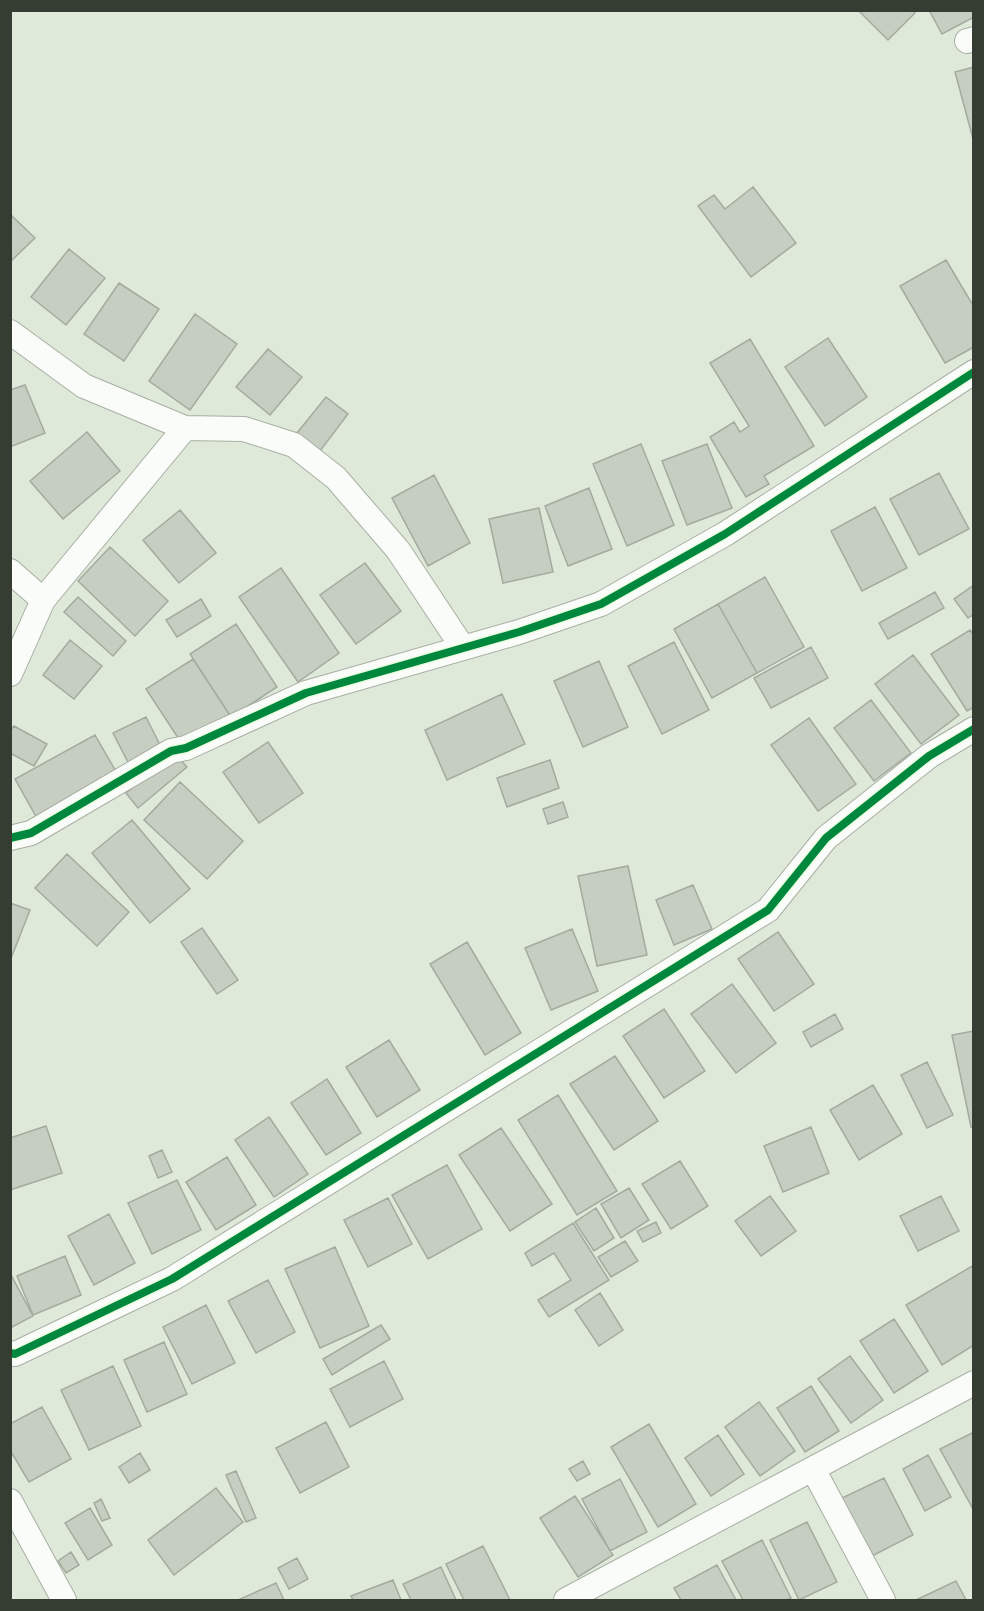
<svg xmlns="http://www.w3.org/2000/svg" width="984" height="1611" viewBox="0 0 984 1611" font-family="'Asap Condensed',sans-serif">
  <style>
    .building { fill: #c6cec1; stroke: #a3ab9f; stroke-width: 1.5 }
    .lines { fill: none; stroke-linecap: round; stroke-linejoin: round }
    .minor-casing { stroke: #a7afa3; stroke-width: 26 }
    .minor { stroke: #fafcf9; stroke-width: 24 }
    .cycleway-casing { stroke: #eafde0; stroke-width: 11 }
    .cycleway { stroke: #00873e; stroke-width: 8 }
  </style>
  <rect width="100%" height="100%" fill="#dfe9d9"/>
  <path class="building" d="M858,10H913L915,13L888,40Z
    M929,10H974V17L942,34Z
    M974,67V139H973L955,72Z
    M753,187L796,243L751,277L698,206L714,195L725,209Z
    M10,214L35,238L10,262Z
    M69,249L105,278L66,325L31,297Z
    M946,260L974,307V347L945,363L900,286Z
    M119,283L159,309L124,361L84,334Z
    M195,314L237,344L190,410L149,381Z
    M828,338L867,397L825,426L785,367Z
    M750,339L814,446L764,476L769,484L746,497L710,437L734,422L740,432L749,426L710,363Z
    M268,349L302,377L270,415L236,387Z
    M25,385L45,433L10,447V390Z
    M326,397L348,414L320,451L297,433Z
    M87,432L120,471L63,519L30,481Z
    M641,444L674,525L627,546L593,464Z
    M707,444L732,508L687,525L662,461Z
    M939,473L969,529L919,555L890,499Z
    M434,475L470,543L428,566L392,498Z
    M589,488L612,549L568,566L545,506Z
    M875,507L907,568L862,591L831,531Z
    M539,508L553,572L503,583L489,519Z
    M180,510L216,553L179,583L143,540Z
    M110,547L168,601L135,636L78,581Z
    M365,563L401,611L356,644L320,595Z
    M281,568L339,653L298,682L239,597Z
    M765,577L804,647L757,673L718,604Z
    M974,585V614L968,618L954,599Z
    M935,592L944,608L888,639L879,623Z
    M78,597L126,641L113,656L64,612Z
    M201,599L211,616L177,637L166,620Z
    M718,604L757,673L712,698L674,629Z
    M236,624L277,687L231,717L190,654Z
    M970,630L974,636V707L967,711L931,654Z
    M70,640L102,666L74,699L43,675Z
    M674,642L709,710L662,734L628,666Z
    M811,647L828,678L771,708L754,678Z
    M913,655L959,715L921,744L875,684Z
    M193,659L231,717L184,747L146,689Z
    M599,661L628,727L583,747L554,681Z
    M502,694L525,744L447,780L425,730Z
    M871,700L911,753L874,781L834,728Z
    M146,717L163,751L131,768L113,733Z
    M809,718L856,784L818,811L771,745Z
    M14,726L47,744L34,766L10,753V731Z
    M95,735L118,775L38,820L15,779Z
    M268,742L303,793L259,823L223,772Z
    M174,753L187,767L138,808L126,793Z
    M550,760L559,788L507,807L497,778Z
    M180,782L243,841L207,879L144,820Z
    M563,802L568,817L548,824L543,809Z
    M132,820L190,889L150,923L92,853Z
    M67,854L129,912L97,946L35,888Z
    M628,866L647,955L597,966L578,876Z
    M693,885L712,929L674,945L656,900Z
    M10,903L30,910L10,961Z
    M202,928L238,980L217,994L181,942Z
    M572,929L598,991L551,1010L525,948Z
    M778,932L814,984L774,1011L738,959Z
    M467,942L521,1033L485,1055L430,964Z
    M732,984L776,1043L736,1073L691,1014Z
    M664,1009L705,1071L664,1098L623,1036Z
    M835,1014L843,1029L811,1047L803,1032Z
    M974,1031V1126L971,1127L952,1035Z
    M389,1040L420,1090L377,1117L346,1067Z
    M615,1056L658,1121L614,1150L570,1084Z
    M927,1062L953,1115L927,1128L901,1075Z
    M327,1079L361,1133L326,1155L291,1103Z
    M873,1085L902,1134L859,1160L830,1110Z
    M558,1095L617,1191L577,1215L518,1120Z
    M269,1117L308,1174L274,1197L235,1140Z
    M46,1126L62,1173L10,1190V1138Z
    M811,1127L829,1173L783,1192L764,1146Z
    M501,1128L552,1204L510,1231L459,1155Z
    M162,1150L172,1172L158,1178L149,1156Z
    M227,1157L256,1205L216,1230L186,1182Z
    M680,1161L708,1206L671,1229L642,1184Z
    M447,1165L482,1229L428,1259L392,1195Z
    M177,1180L201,1230L152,1254L128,1203Z
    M629,1188L649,1220L621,1238L601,1204Z
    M770,1196L796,1231L761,1256L735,1221Z
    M941,1196L959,1231L918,1251L900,1216Z
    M388,1198L412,1244L368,1267L344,1220Z
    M596,1208L614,1238L594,1251L575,1222Z
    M109,1214L135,1263L94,1285L68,1236Z
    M656,1222L661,1233L643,1242L637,1231Z
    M573,1223L609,1280L549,1317L538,1300L571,1280L554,1253L532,1266L525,1253Z
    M625,1241L638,1261L611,1277L598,1257Z
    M335,1247L369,1326L320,1348L285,1269Z
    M65,1256L81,1295L33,1315L17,1276Z
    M974,1265V1345L942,1365L906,1305Z
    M10,1273L33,1316L10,1328Z
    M268,1280L295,1332L256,1353L228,1301Z
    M600,1293L623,1330L599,1346L575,1310Z
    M206,1305L235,1363L192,1384L163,1327Z
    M894,1319L928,1371L894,1393L860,1341Z
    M381,1325L390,1339L332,1375L323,1359Z
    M164,1342L187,1394L147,1412L124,1360Z
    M850,1356L883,1400L851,1423L818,1379Z
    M384,1361L403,1399L350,1427L330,1389Z
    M113,1366L141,1426L89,1450L61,1390Z
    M811,1386L839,1431L805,1452L777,1408Z
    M759,1402L795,1451L760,1476L725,1427Z
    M42,1407L71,1459L29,1482L10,1450V1424Z
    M326,1422L349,1467L300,1493L276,1448Z
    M649,1424L696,1504L658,1527L611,1447Z
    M974,1432V1508L973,1509L940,1449Z
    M718,1435L744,1474L711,1496L685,1458Z
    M140,1453L150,1470L129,1483L119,1467Z
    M928,1455L951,1497L925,1511L903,1469Z
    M583,1461L590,1474L577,1481L569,1469Z
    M236,1471L256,1518L246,1522L226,1475Z
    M884,1478L913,1535L872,1556L842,1498Z
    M620,1479L647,1532L610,1551L582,1499Z
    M216,1488L243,1522L174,1575L148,1540Z
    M575,1496L613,1555L578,1577L540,1518Z
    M101,1499L110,1518L102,1521L94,1503Z
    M90,1508L112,1545L88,1560L65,1523Z
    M807,1522L837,1582L799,1600L770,1540Z
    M762,1540L791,1598L786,1600H743L722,1561Z
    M483,1546L510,1600H464L446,1564Z
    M71,1552L79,1565L66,1573L58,1561Z
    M297,1558L308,1579L289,1589L278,1568Z
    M717,1565L736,1600H681L674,1588Z
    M441,1567L456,1600H411L403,1584Z
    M393,1580L401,1600H353L351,1596Z
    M956,1581L966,1600H916Z
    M276,1583L284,1600H238Z"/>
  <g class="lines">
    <defs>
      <path id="minor" d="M967,41L974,39
        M10,332L84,386L185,428L244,429L294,445L336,478L398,550L463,648
        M10,571L43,600
        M10,674L43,600L185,428
        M10,838L31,833L171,751L186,748L306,693L519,632L601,604L725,534L974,372
        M10,1353L15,1354L172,1279L768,910L826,838L929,756L974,729
        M813,1469L883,1600
        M10,1501L64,1600
        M566,1600L974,1383"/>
    </defs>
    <use href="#minor" class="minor-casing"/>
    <use href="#minor" class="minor"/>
    <defs>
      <path id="cycleway" d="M10,838L31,833L171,751L186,748L306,693L519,632L601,604L725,534L974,372
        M10,1353L15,1354L172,1279L768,910L826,838L929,756L974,729"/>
    </defs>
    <use href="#cycleway" class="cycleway-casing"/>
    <use href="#cycleway" class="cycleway"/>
  </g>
  <rect width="984" height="1611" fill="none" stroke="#353c31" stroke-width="24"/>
</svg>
